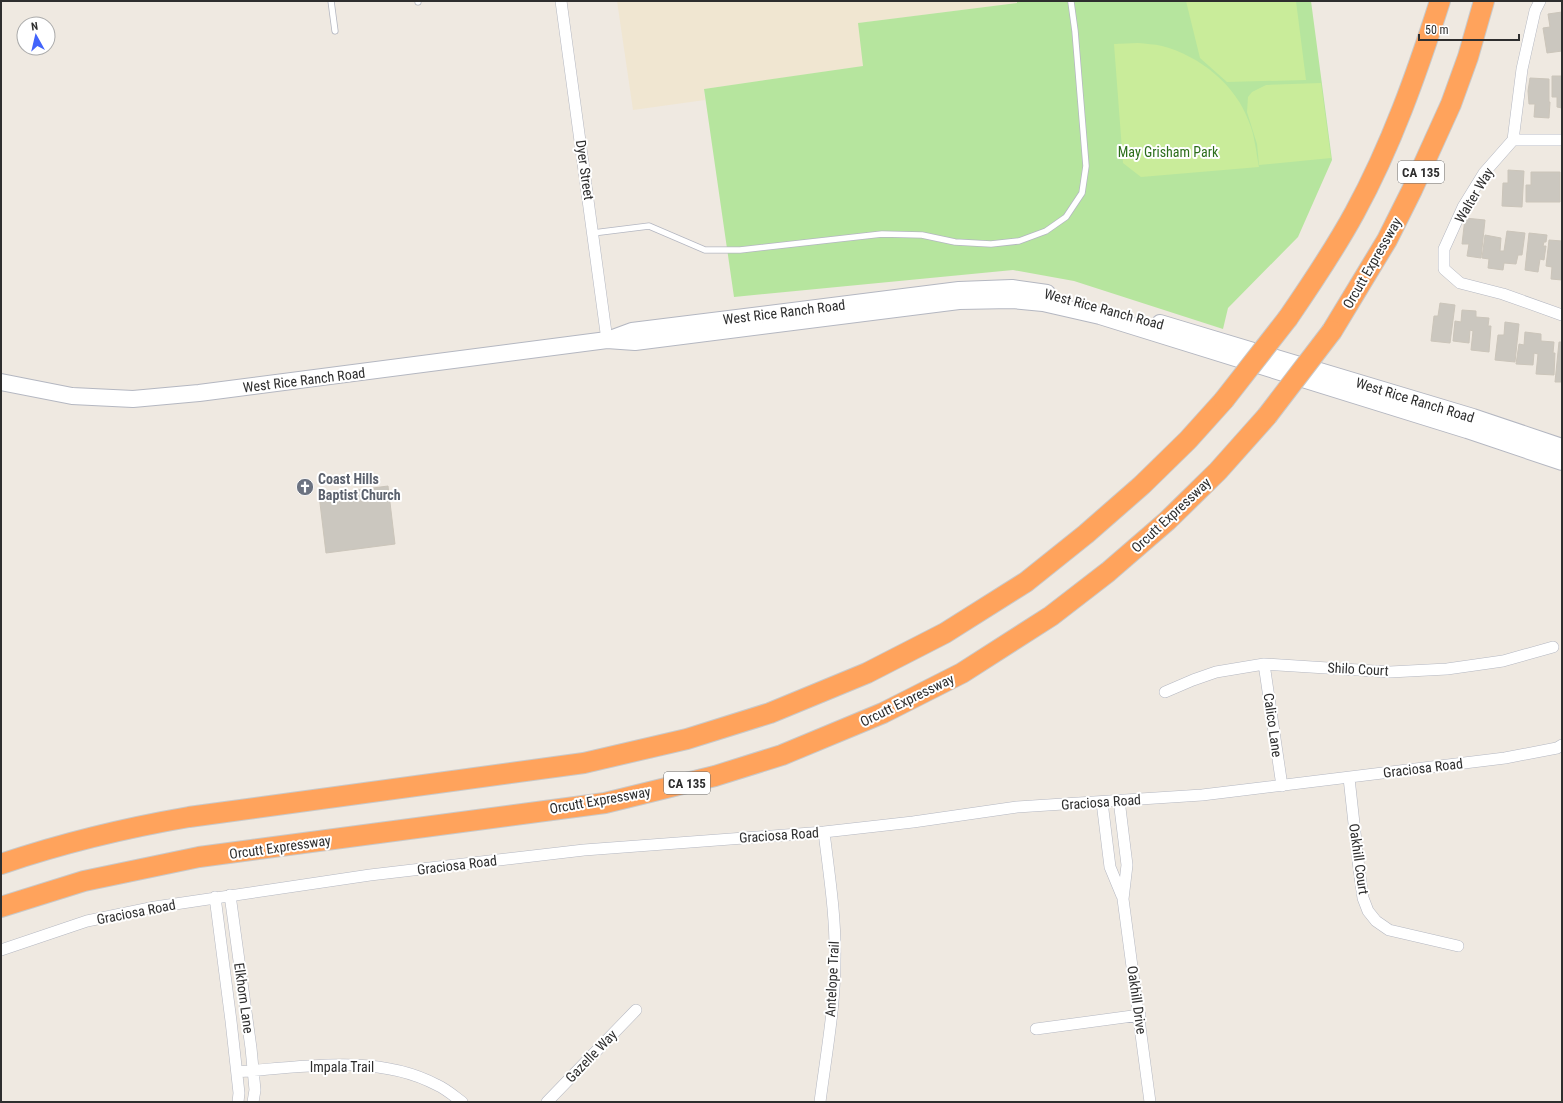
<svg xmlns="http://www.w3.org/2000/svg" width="1563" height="1103" viewBox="0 0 1563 1103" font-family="'Roboto Condensed',sans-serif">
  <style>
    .education { fill: #f0e6d1 }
    .green { fill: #b6e59e }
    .pitch { fill: #c9ec9a }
    .building { fill: #cbc7bf; stroke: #cbc5ba }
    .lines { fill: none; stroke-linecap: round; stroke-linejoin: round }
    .service-casing { stroke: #b4b7c1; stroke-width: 7 }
    .minor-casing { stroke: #b4b7c1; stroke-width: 12 }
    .secondary-casing { stroke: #b4b7c1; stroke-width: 18 }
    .motorway-casing { stroke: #c9c9c9; stroke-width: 22 }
    .service { stroke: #fff; stroke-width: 5.5 }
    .minor { stroke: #fff; stroke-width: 11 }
    .secondary { stroke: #fff; stroke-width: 16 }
    .motorway { stroke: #ffa35c; stroke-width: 20 }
    .motorway-bridge-casing { stroke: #c9c9c9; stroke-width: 22; stroke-linecap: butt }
    .motorway-bridge { stroke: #ffa35c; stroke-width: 20 }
    .labels { text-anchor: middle; stroke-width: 4; stroke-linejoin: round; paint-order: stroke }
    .shield { fill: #fff; stroke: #6d6d6d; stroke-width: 1 }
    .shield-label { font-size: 13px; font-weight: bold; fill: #2e2e2e }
    .park-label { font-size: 14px; fill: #2c6e1b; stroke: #fff }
    .street-label { font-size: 14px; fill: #2e2e2e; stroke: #fff }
    .worship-label { font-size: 14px; font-weight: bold; fill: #5b616d; stroke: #fff; text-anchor: start }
  </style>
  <rect width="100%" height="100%" fill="#efe9e1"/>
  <path class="education" d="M617,1H1018V3L859,23L864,66L704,89L705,100L633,110Z"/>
  <path class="green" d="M1017,1H1311L1332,160L1298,237L1228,308L1223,329L1074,281L1013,270L734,297L704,89L863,66L858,23L1017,3Z"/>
  <path class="pitch" d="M1186,1H1296L1306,80L1227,82L1200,58Z
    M1138,43C1146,44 1154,44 1162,46C1200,56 1236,85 1249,122C1255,136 1256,152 1259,167L1141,177L1123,163L1114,44Z
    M1321,83L1331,158L1259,165L1257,144L1247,112L1248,97L1252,92L1266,85Z"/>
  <path class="building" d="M1562,12V51L1547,53L1543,28L1550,27L1548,14Z
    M1552,76H1562V108L1557,107V97H1552Z
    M1530,78L1549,79V102H1550L1549,118L1534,117L1535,104H1529L1528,91Z
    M1508,170L1524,171L1522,207L1502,206L1503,183H1508Z
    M1531,172H1560V202H1526V185H1531Z
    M1465,218L1485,220L1481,258L1467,256L1469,244H1462Z
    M1507,231L1525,233L1522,255H1518L1516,264L1504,263L1503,270L1488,268L1489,259L1482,258L1485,235L1501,238L1500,251H1504Z
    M1529,233L1547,235L1546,242H1544L1543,246H1546L1544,260L1540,259L1538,272L1525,270Z
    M1549,240L1562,241V280L1551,279L1552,267L1546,266Z
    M1440,303L1455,305L1450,343L1431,341L1434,316H1438Z
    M1462,310L1476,311V317L1489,318L1488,326H1491L1489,352L1471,350L1473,331L1470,330L1469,343L1453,341L1455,321L1461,322Z
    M1505,322L1519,324L1515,362L1495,360L1498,335H1504Z
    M1525,332L1541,334V341L1554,342L1553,353H1555L1554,375L1536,374L1538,354L1534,353L1533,365L1516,364L1519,344L1524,345Z
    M1559,342H1562V382H1555Z
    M388,486L395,544L326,553L319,495Z"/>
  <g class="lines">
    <defs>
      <path id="service" d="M331,1L335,31
        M418,1V2
        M593,233L649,226L705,250H740L882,234L922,235L955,242L991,244L1019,241L1046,231L1066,217L1082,193L1086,166L1075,31L1071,2"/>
      <path id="minor" d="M561,1L607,340
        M1540,1L1535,11L1522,69L1513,140L1484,173L1463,207L1444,249V269L1460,283L1503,294L1562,315
        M1513,140H1562
        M1264,664L1282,786
        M1165,692L1193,680L1216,672L1264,664L1390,672L1447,669L1503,661L1553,647
        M1349,778L1359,869L1363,898L1368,911L1376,921L1389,930L1458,946
        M1119,800L1127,865L1123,899L1150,1102
        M1102,802L1110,867L1122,896
        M230,895L251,1048L255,1090L253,1102
        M215,897L231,1021L239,1093L238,1102
        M1,950L87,921L155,907L370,875L584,850L824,832L913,822L1017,807L1202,795L1505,758L1557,748L1562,745
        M1036,1029L1140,1015
        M237,1072C301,1067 378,1053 437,1085C446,1089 454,1096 462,1102
        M547,1102L636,1010
        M820,1102C826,1055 835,1007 835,960C836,917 829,874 824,832"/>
      <path id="secondary" d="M1160,323L1473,417L1562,447
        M613,338L632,331L959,290L1012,288L1047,293
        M1,382L72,396L133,399L199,393L607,340L635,342L959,301L1012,300L1043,303L1100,316L1467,430L1562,462"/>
      <path id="motorway" d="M1288,318C1312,283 1335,249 1355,212C1391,146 1417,73 1440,1
        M1332,331L1387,240L1412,190L1451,104L1468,57L1484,1
        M1,864C63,843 125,828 189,817L584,763L687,739L770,713L867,673L945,633L1026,582L1086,534L1142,485L1188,440L1224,400
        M1,907L84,881L199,857L605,803L715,776L782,755L883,713L962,673L1051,616L1108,572L1167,521L1218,471L1267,416"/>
    </defs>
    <use href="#service" class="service-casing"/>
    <use href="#minor" class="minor-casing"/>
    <use href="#secondary" class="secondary-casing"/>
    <use href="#motorway" class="motorway-casing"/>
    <use href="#service" class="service"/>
    <use href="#minor" class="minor"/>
    <use href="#secondary" class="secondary"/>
    <use href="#motorway" class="motorway"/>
    <defs>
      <path id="motorway-bridge" d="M1224,400L1288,318
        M1267,416L1332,331"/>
    </defs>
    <use href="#motorway-bridge" class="motorway-bridge-casing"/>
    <use href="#motorway-bridge" class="motorway-bridge"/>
  </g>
  <defs>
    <symbol id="church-disc" viewBox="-11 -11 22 22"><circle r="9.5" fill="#6b7280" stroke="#fff"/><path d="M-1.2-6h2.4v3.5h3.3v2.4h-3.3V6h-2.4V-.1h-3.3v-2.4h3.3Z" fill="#fff"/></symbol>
  </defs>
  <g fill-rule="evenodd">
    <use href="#church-disc" x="295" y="477" width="20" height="20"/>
  </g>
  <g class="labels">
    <g class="shield">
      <rect x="1398" y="161" width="46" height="22" rx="3"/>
      <rect x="664" y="772" width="46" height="22" rx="3"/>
    </g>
    <g class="shield-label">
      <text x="1421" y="177">CA 135</text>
      <text x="687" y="788">CA 135</text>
    </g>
    <g class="park-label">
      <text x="1168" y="157">May Grisham Park</text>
    </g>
    <g class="street-label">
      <text transform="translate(585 170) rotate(82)" y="5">Dyer Street</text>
      <text transform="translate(1474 195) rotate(-59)" y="5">Walter Way</text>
      <text transform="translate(1372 263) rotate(-60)" y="5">Orcutt Expressway</text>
      <text transform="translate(1104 309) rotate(15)" y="5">West Rice Ranch Road</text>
      <text transform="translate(784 312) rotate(-7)" y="5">West Rice Ranch Road</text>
      <text transform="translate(304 380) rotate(-7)" y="5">West Rice Ranch Road</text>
      <text transform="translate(1415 400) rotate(17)" y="5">West Rice Ranch Road</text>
      <text transform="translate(1171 515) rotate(-43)" y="5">Orcutt Expressway</text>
      <text transform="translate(1358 669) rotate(3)" y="5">Shilo Court</text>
      <text transform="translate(907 700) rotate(-26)" y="5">Orcutt Expressway</text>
      <text transform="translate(1273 725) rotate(82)" y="5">Calico Lane</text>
      <text transform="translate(1423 768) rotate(-7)" y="5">Graciosa Road</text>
      <text transform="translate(600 800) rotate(-10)" y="5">Orcutt Expressway</text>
      <text transform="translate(1101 802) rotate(-4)" y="5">Graciosa Road</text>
      <text transform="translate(779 835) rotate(-4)" y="5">Graciosa Road</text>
      <text transform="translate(280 847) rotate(-8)" y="5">Orcutt Expressway</text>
      <text transform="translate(1359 859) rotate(82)" y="5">Oakhill Court</text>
      <text transform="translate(457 865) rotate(-7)" y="5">Graciosa Road</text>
      <text transform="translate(136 912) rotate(-11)" y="5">Graciosa Road</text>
      <text transform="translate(832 979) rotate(-87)" y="5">Antelope Trail</text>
      <text transform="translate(244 998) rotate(82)" y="5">Elkhorn Lane</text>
      <text transform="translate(1137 1000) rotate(82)" y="5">Oakhill Drive</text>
      <text transform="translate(591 1056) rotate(-46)" y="5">Gazelle Way</text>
      <text x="342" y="1072">Impala Trail</text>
    </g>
    <g class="worship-label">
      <text x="318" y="484">Coast Hills<tspan x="318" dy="16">Baptist Church</tspan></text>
    </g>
  </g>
  <rect width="1563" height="1103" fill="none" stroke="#2e2e2e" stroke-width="4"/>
  <g transform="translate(36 36) rotate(352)"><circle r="19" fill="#ffffff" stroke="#ababab"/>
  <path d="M0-3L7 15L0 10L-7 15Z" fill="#4264fb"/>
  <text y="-6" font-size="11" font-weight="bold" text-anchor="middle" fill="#2e2e2e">N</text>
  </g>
  <path d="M1419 34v6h100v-6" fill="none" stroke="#2e2e2e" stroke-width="2"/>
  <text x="1425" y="34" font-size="12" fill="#2e2e2e" stroke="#ffffff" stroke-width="3" paint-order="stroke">50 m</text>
</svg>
